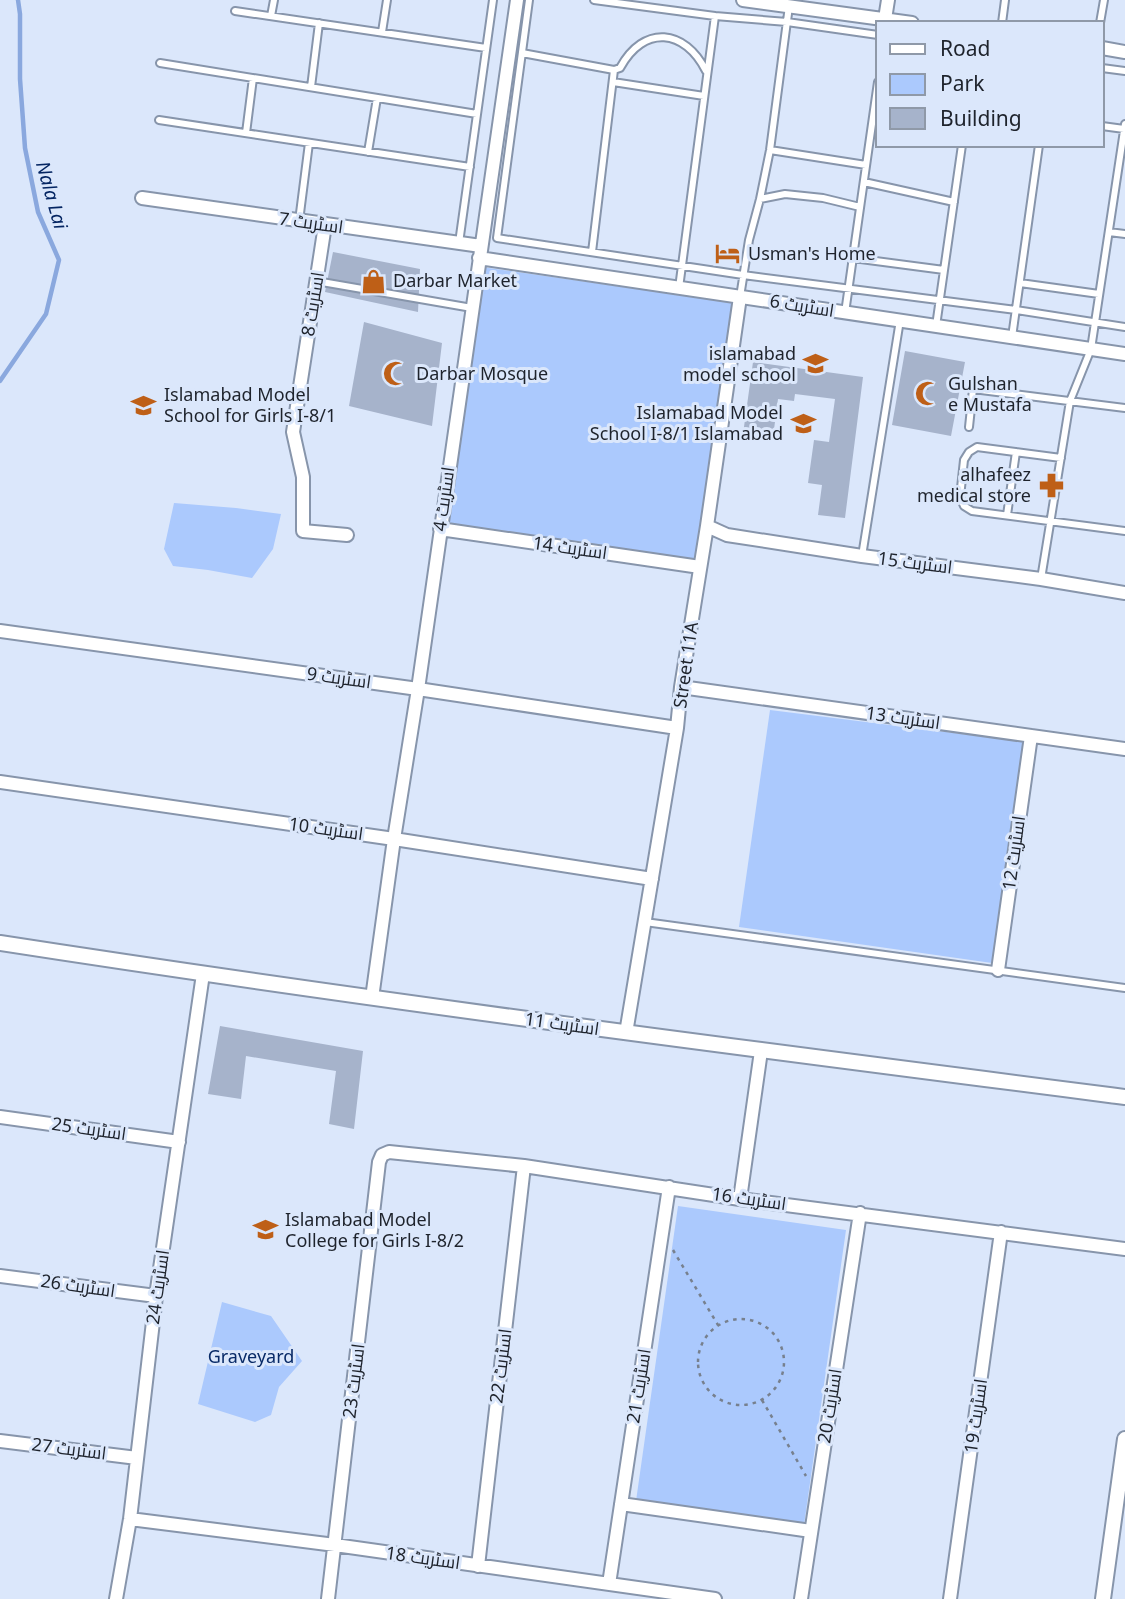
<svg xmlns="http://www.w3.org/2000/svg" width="1125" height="1599" viewBox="0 0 1125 1599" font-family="'Noto Sans',Cairo,sans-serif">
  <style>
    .green { fill: #abc9fd }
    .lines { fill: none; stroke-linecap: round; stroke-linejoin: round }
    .stream { stroke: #8aa8de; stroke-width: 4.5 }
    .building { fill: #a6b3cb }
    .service-casing { stroke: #8795ab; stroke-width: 10 }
    .minor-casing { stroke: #8795ab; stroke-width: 16 }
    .tertiary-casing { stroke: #8795ab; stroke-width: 18 }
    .path { stroke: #77808e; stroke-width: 2.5; stroke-dasharray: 3.5 5; stroke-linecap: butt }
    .service { stroke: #fff; stroke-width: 6 }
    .minor { stroke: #fff; stroke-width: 12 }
    .tertiary { stroke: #fff; stroke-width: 14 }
    .labels { text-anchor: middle; stroke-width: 6; stroke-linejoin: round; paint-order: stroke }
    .street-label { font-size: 18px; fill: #1e232c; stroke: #dbe7fb }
    .poi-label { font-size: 18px; fill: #1e232c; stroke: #dbe7fb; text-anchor: start }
    .park-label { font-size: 18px; fill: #082a67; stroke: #dbe7fb }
    .water-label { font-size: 19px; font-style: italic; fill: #042562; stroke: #dbe7fb }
  </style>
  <rect width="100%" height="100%" fill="#dbe7fb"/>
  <path class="green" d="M481,267L736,303L700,567L440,529Z
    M174,503L236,508L281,514L273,549L252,578L208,570L173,566L164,549Z
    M770,710L1025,742L992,963L739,927Z
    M678,1206L846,1230L804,1525L636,1501Z
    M222,1302L271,1316L302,1361L279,1387L271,1415L255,1422L198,1404Z"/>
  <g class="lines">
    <path class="stream" d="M0,381L46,314L59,260L38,212L25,148L20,79V14L18,0"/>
  </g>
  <path class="building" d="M333,252L420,269L418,312L325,292Z
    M364,322L442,343L432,426L349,406Z
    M905,351L965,362L951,436L892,425Z
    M753,362L863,377L845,518L818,515L822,485L808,483L814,440L829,442L835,399L795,394L794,401L778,399L773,437L743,434Z
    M220,1026L363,1051L354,1129L329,1124L336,1071L246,1056L241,1099L208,1094Z"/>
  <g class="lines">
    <defs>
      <path id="service" d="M529,0L497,238L743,275L1016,310L1125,327
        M594,0L715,16L787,22L878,35
        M235,11L486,48
        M271,16L274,0
        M1002,23L1005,0
        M1100,23L1104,0
        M382,32L387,0
        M522,53L614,70L620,68C644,24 685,29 706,71
        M160,63L477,114
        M1102,68L1125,71
        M613,82L704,96
        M311,87L319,23
        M159,120L470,167
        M1102,126L1124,129
        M246,133L253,78
        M770,150L866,165
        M368,152L377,98
        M864,182L954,202
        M760,199L785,194L823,198L860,207
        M299,221L309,143
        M1109,232L1125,234
        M459,243L493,0
        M592,252L614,70
        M853,258L944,270
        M316,281L472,308
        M1020,283L1099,294
        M679,288L715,16
        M740,297L749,240L760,199L770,150L789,6
        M845,313L878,82
        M936,326L962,145
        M1012,337L1039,145
        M969,427L973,389L1125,408
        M1061,458L977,447L969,452L964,460L960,497L964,506L972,511L1125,531
        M1007,515L1016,452
        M862,556L900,320
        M1041,579L1070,401L1091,349L1125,124
        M645,922L1125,988"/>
      <path id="minor" d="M743,0L912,23
        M885,19L888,0
        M1102,48L1125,52
        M142,198L481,246
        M325,225L293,432L303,477V531L347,535
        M479,258L1125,354
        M707,526L727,535L862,556L1041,579L1125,593
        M440,529L700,567
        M0,631L418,689L677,728
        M681,687L1125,749
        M0,782L394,839L652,879
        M998,970L1031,736
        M372,998L394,839L418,689L517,0
        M626,1033L677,728L681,687L707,526L740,297
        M0,1117L179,1142
        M740,1199L761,1051
        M0,1276L156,1296
        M0,1441L137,1458
        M621,1504L811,1531
        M130,1519L335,1545L715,1599
        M478,1566L524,1166
        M609,1584L669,1187
        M116,1599L130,1519L156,1296L203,974
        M328,1599L379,1162L382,1155L389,1152L524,1166L740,1199L1125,1249
        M801,1599L860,1213
        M950,1599L1001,1232"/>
      <path id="tertiary" d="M0,943C374,1001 750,1049 1125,1097
        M1103,1599L1125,1439"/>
    </defs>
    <use href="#service" class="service-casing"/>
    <use href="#minor" class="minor-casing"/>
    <use href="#tertiary" class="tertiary-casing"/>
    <path class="path" d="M673,1250L718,1325
      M698 1362a43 43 0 1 1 86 0a43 43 0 1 1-86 0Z
      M762,1400L806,1476"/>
    <use href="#service" class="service"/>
    <use href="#minor" class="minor"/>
    <use href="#tertiary" class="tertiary"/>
  </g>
  <defs>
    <symbol id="hotel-bare" viewBox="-9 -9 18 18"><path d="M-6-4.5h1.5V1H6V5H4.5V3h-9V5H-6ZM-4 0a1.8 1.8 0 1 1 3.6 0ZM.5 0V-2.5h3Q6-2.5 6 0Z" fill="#be5f17" stroke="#dbe7fb" stroke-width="2.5" paint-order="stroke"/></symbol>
    <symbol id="shop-bare" viewBox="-9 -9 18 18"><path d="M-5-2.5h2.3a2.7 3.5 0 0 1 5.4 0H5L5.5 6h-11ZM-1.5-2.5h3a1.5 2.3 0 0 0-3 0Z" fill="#be5f17" stroke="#dbe7fb" stroke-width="2.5" paint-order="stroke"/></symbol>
    <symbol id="school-bare" viewBox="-9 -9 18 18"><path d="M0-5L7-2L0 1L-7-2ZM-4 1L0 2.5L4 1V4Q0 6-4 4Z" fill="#be5f17" stroke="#dbe7fb" stroke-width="2.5" paint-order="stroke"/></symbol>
    <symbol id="mosque-bare" viewBox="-9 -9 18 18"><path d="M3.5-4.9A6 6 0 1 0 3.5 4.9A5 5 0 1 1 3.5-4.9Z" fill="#be5f17" stroke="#dbe7fb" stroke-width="2.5" paint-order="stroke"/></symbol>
    <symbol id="pharmacy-bare" viewBox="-9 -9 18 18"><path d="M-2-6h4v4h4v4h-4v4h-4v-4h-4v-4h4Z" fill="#be5f17" stroke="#dbe7fb" stroke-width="2.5" paint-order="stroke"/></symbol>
  </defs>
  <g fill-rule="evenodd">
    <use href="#hotel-bare" x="710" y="236" width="35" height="35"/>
    <use href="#shop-bare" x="356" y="264" width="35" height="35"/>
    <use href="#school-bare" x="798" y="346" width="35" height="35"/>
    <use href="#mosque-bare" x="378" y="356" width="35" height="35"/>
    <use href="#mosque-bare" x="910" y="376" width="35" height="35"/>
    <use href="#school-bare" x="126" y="388" width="35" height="35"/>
    <use href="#school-bare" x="786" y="406" width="35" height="35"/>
    <use href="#pharmacy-bare" x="1034" y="468" width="35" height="35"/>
    <use href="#school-bare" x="248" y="1212" width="35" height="35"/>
  </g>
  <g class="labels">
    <g class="street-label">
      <text transform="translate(311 223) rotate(8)" y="6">اسٹریٹ 7</text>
      <text transform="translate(313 304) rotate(-81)" y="6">اسٹریٹ 8</text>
      <text transform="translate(802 306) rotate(9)" y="6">اسٹریٹ 6</text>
      <text transform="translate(444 499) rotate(-82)" y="6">اسٹریٹ 4</text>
      <text transform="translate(570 548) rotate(8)" y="6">اسٹریٹ 14</text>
      <text transform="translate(915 563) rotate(7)" y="6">اسٹریٹ 15</text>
      <text transform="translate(686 665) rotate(-82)" y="6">Street 11A</text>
      <text transform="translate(339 678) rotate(8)" y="6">اسٹریٹ 9</text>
      <text transform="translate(903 718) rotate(8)" y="6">اسٹریٹ 13</text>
      <text transform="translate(326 829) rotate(8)" y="6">اسٹریٹ 10</text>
      <text transform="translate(1014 853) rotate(-82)" y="6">اسٹریٹ 12</text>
      <text transform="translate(562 1024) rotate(8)" y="6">اسٹریٹ 11</text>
      <text transform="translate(89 1129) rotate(8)" y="6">اسٹریٹ 25</text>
      <text transform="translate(749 1199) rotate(8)" y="6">اسٹریٹ 16</text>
      <text transform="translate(78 1286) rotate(8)" y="6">اسٹریٹ 26</text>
      <text transform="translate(158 1287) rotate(-82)" y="6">اسٹریٹ 24</text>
      <text transform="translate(501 1366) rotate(-83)" y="6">اسٹریٹ 22</text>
      <text transform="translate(354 1381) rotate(-83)" y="6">اسٹریٹ 23</text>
      <text transform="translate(639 1386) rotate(-81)" y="6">اسٹریٹ 21</text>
      <text transform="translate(830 1406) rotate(-81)" y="6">اسٹریٹ 20</text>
      <text transform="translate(976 1416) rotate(-82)" y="6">اسٹریٹ 19</text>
      <text transform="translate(69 1449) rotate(7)" y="6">اسٹریٹ 27</text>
      <text transform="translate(423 1558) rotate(8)" y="6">اسٹریٹ 18</text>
    </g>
    <g class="poi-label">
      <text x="748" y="260">Usman's Home</text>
      <text x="393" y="287">Darbar Market</text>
      <text x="796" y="360" text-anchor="end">islamabad<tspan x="796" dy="21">model school</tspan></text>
      <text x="416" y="380">Darbar Mosque</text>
      <text x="948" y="390">Gulshan<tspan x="948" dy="21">e Mustafa</tspan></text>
      <text x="164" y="401">Islamabad Model<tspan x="164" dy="21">School for Girls I-8/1</tspan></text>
      <text x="783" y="419" text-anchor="end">Islamabad Model<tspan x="783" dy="21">School I-8/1 Islamabad</tspan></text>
      <text x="1031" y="481" text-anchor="end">alhafeez<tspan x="1031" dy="21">medical store</tspan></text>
      <text x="285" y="1226">Islamabad Model<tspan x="285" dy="21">College for Girls I-8/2</tspan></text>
    </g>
    <g class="park-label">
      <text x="251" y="1363">Graveyard</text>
    </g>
    <g class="water-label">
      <text transform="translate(52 195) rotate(74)" y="7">Nala Lai</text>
    </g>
  </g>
  <rect x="876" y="21" width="228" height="126" fill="#dbe7fb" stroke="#8f99a8" stroke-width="2"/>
  <rect x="890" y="44" width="35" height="10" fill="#ffffff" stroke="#8f99a8" stroke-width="2"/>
  <text x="940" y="56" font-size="21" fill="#1e232c">Road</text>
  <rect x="890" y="74" width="35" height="21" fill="#abc9fd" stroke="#8f99a8" stroke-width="2"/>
  <text x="940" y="91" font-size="21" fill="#1e232c">Park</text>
  <rect x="890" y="108" width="35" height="21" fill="#a6b3cb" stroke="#8f99a8" stroke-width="2"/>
  <text x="940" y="126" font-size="21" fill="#1e232c">Building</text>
</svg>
